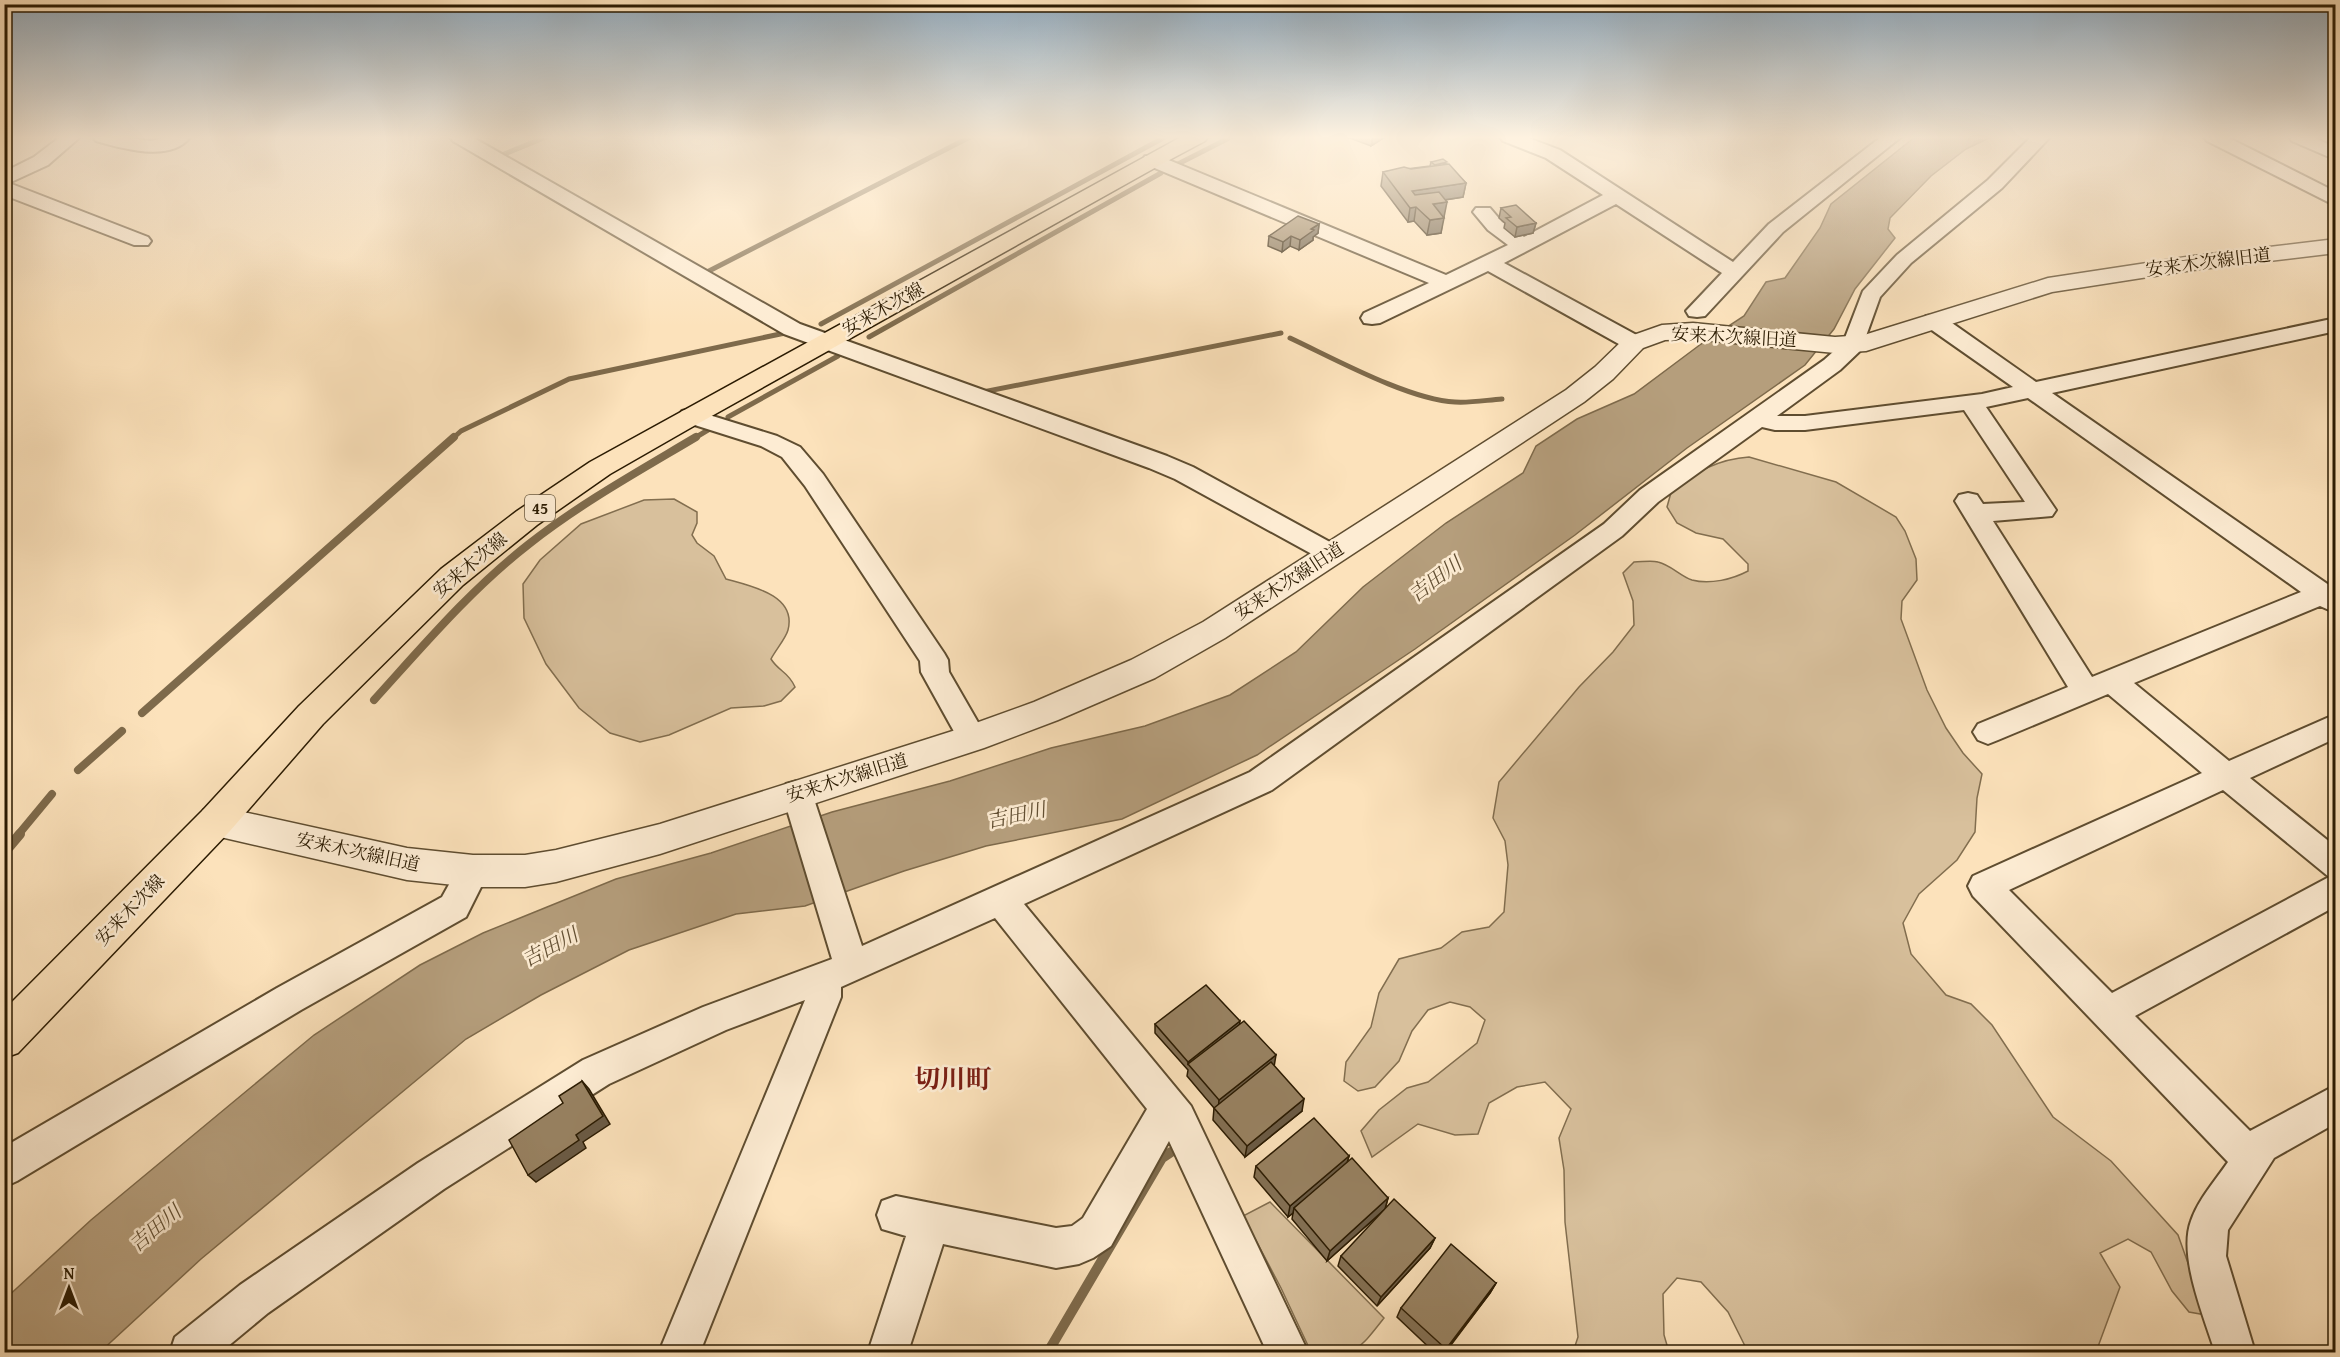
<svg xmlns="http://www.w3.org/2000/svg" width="2340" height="1357" viewBox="0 0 2340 1357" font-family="'Gentium Book Plus','Noto Serif JP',serif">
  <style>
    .green { fill: #d8c09c; stroke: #826e4f; stroke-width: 1.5 }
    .water { fill: #b59e7c; stroke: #7e6a4b; stroke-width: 1.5 }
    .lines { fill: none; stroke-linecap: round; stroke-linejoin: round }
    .stream-far2 { stroke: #7e6a4b; stroke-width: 5 }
    .stream-far1 { stroke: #7e6a4b; stroke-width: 8 }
    .stream { stroke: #7e6a4b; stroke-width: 10 }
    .minor-casing { stroke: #5f4d30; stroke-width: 4 }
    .tertiary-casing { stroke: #5f4d30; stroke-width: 3 }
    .primary-casing { stroke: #2b1b02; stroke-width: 3 }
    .minor { fill: #fdecd3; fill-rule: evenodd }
    .tertiary { fill: #fdecd3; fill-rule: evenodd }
    .primary { fill: #fce2bb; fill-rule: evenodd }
    .wall { fill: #837054; stroke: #2b1b02; stroke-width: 1.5 }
    .shaded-wall { fill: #6a5b45; stroke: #2b1b02; stroke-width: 1.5 }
    .building { fill: #988262; stroke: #2b1b02; stroke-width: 1.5 }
    .labels { text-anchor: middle; stroke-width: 5; stroke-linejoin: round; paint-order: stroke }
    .shield { fill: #fdecd3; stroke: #6a5a41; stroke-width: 1.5 }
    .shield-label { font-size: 16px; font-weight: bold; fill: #2b1b02 }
    .street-label { font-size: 18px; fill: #2b1b02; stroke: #fdecd3 }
    .water-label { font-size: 20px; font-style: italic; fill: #624f33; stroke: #fdecd3 }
    .near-quarter-label { font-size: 26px; font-weight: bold; fill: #7a1f14; stroke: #fdecd3 }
  </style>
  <rect width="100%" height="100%" fill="#fce2bb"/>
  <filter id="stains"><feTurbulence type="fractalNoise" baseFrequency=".00333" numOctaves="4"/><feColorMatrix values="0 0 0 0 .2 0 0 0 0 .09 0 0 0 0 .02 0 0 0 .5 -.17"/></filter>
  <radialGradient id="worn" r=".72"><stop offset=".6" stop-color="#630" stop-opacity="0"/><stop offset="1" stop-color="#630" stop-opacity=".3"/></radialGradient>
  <path class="green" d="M1749,457L1836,482L1896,517L1905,531L1916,559L1917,580L1902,601L1901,619L1927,690L1946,728L1963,753L1982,774L1977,798L1975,832L1957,860L1919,894L1903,923L1911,954L1946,995L1971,1004L1992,1025L2053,1117L2111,1161L2178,1235L2189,1266L2204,1292L2206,1315L2189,1312L2172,1291L2151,1252L2128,1239L2100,1253L2120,1287L2096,1352H1902L1897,1349L1866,1348L1861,1352H1748L1728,1312L1701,1282L1677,1278L1663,1294L1664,1335L1669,1352H1573L1578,1337L1565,1222L1564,1170L1559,1138L1571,1109L1545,1082L1517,1087L1489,1103L1478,1134L1455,1135L1418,1124L1372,1157L1361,1131L1379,1110L1407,1088L1428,1082L1477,1043L1485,1020L1470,1007L1450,1002L1428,1010L1412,1031L1399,1061L1375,1087L1358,1091L1344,1081L1346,1062L1371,1027L1379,993L1399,959L1441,948L1462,932L1489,927L1504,912L1508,865L1505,841L1493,818L1499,782L1579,687L1613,652L1634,625L1633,601L1623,573L1634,562C1642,562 1651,560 1658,562C1671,565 1680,576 1692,580C1710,585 1733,579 1748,571V564L1723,539L1696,533L1677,523L1667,507L1672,489C1697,472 1718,459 1749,457Z
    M674,499L697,512V523L692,535L697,543L714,556L726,579C751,586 797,595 788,630C786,638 775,651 771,659C779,672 788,671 795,687L781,701L764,706L731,708L669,735L640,742L610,733L579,708L546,664L524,618L523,584L540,560L581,524L644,500Z
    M1270,1202L1384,1318C1355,1355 1358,1352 1311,1352L1281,1288L1243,1216Z"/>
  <path class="water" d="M1915,137H1991L1966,149L1931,176L1890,218L1888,229L1895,238L1855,289L1834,329L1805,365L1687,448L1575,535L1415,649L1257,755L1122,819L986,846L904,871L805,906L736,914L629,950L541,995L466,1039L201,1259L100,1352H5V1299L91,1220L314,1035L420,965L483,933L616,879L711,853L832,812L950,781L1051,748L1145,726L1230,695L1296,652L1363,587L1446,523L1523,473L1536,446L1577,419L1634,394L1701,344L1744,316L1766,282L1785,278L1820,228L1831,204Z"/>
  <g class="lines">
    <path class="stream-far2" d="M502,155L546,137
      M1176,165L1231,137
      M707,272L970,137
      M821,324L1165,137
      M869,337L1161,173
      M1290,338C1333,358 1409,400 1455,402C1471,403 1487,400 1502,399
      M983,392L1281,333
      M728,417L838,356
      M452,439L461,431L569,379L785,333
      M693,439L713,427"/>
    <path class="stream-far1" d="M374,700C423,646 471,589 529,544C581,503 639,471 696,437
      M142,713L454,437
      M78,770L122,731
      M18,835L52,794"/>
    <path class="stream" d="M4,853L20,834
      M1048,1352L1162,1158L1171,1152"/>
    <defs>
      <path id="minor" d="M60,137H80L48,165L9,183L148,237L151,241L148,245H134L4,195V172L34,157Z
        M93,137H123L151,141L166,137H190C171,163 120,148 96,141Z
        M450,137H472L800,324L1167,456L1193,467L1339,547L1343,553L1339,559L1330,562L1321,559L1175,479L1149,468L784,334L453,141Z
        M1500,137H1526L1560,150L1733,262L1769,224L1881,137H1901L1783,232L1705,316L1697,317L1689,316L1686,311L1722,273L1616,204L1504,263L1642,338L1645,343L1642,348L1634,350L1626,348L1488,271L1380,323L1372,324L1364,323L1361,318L1364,313L1429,283L1145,164L1143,160L1145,156H1159L1446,275L1508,245L1488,230L1473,212L1476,208H1490L1502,222L1524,237L1603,195L1546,158L1503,141Z
        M2031,137H2050L2002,188L1911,263L1880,297L1861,350L1840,370L1777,416H1805L1982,394L2013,387L1926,326L1923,321L1926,316L1934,315L1942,316L2036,382L2336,318V331L2052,393L2336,590V613L2320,606L2134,683L2229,761L2336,714V738L2250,778L2336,847V906L2135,1016L2250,1131L2336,1085V1123L2274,1158L2228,1230L2226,1256L2255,1352H2215C2204,1317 2178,1256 2191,1221C2198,1200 2215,1181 2228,1162L1973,896L1968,886L1973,876L2202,773L2108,694L1998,740L1988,744L1978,740L1973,732L1978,724L2068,687L1955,501L1959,495L1968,493L1977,495L1983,504L2025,502L1964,410L1805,430H1775L1762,427L1658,502L1622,536L1272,790L1024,904L1191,1106L1308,1352H1267L1169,1141L1111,1246L1093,1258L1079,1264L1056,1268L943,1244L908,1352H868L906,1236L882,1229L877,1215L882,1201L896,1196L1056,1228L1072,1226L1083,1218L1147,1109L995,918L841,987V997L700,1352H659L805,1000L726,1030L609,1084L444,1189L268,1313L221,1352H170L175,1337L240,1285L418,1163L583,1060L703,1007L832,959L782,793L786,784L797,781L808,784L812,793L862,946L1250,772L1604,524L1640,490L1824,360L1843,343L1863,291L1897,255L1988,180ZM2028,398L2301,592L2092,677L1993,521L2052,516L2056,510L1986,407ZM2223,790L2329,877L2112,993L2009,890Z
        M2204,137H2227L2336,192V206L2207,141Z
        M2289,137H2313L2336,148V160L2292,141Z
        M690,409L777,436L800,447L823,474L944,653L948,660L949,672L987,738L982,746L972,750L962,746L921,672L920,661L805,486L782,457L761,446L682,421L678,416L682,411Z
        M473,857L484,861L489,871L466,917L301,1010L17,1181L4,1187V1147L277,988L442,897L462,861Z"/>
      <path id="tertiary" d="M2336,239V253L2193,270L2052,292L1866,351L1835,353L1693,339L1665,340L1643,348L1613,379L1584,402L1225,638L1155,678L1058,720L984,748L660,854L556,882L525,887H473L407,880L216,836L203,832L198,821L203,810L216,806L407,848L473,855H525L556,850L660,824L962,728L1034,702L1131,660L1203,622L1566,390L1595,367L1625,338L1662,325L1693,323L1835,337L1864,335L2048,278L2193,256Z"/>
      <path id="primary" d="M1181,137H1208L1205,141L1160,165L692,427L610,474L537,525L463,585L323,724L229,832L18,1053L4,1058V1010L203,810L299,706L441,569L517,511L590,462Z"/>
    </defs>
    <use href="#minor" class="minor-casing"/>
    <use href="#tertiary" class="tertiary-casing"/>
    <use href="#primary" class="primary-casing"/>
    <use href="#minor" class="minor"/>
    <use href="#tertiary" class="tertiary"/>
    <use href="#primary" class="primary"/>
  </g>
  <path class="wall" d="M1347,137H1385L1371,146Z
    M1431,162L1447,164L1466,183L1463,197L1445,200L1444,217H1443L1441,233L1427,235L1414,221L1408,222L1381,186L1383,172L1430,166Z
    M1501,208L1536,223L1533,233L1515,237L1504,228L1505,223L1499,218Z
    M1319,224L1318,233L1313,237V240L1299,250L1290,246L1282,252L1268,246L1269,236Z
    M1155,1024H1240L1274,1066L1302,1111L1245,1157L1213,1120L1214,1108L1187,1076L1188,1070L1155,1033Z
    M1349,1156L1347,1162L1388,1198L1385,1209L1327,1261L1292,1219L1293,1213L1288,1217L1254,1177L1256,1166Z
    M1435,1238L1430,1248L1377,1306L1338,1266L1341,1256Z
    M1496,1283L1490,1293L1445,1353H1435L1397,1317L1401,1308Z"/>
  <path class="shaded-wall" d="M1373,137H1385L1371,146Z
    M1466,183L1463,197L1410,205L1412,191Z
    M1447,202L1444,217L1431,219L1433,204Z
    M1416,207L1414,221L1408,222L1410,208Z
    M1444,218L1441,233L1427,235L1430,220Z
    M1536,223L1533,233L1515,237L1517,227Z
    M1319,224L1318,233L1313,237V240L1299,250L1300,240L1311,229Z
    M1291,236L1290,246L1282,252L1283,242Z
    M1240,1021L1239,1030L1188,1064V1062Z
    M1276,1055L1274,1067L1218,1112L1219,1100Z
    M582,1081L589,1089L610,1124L583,1142L586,1148L536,1182L528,1175L576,1135Z
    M1304,1099L1302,1111L1245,1157L1247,1146Z
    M1349,1156L1346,1167L1294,1208L1293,1213L1288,1217L1290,1206Z
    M1388,1198L1385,1209L1327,1261L1330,1251Z
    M1435,1238L1430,1248L1377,1306L1381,1297Z
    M1496,1283L1490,1293L1444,1353L1446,1349Z"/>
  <path class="building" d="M1443,159L1447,162L1435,165L1431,162Z
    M1449,164L1466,183L1412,191L1415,195L1439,192L1447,202L1433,204L1444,218L1430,220L1416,207L1410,208L1383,172L1404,167L1411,169Z
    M1516,205L1536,223L1517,227L1506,218L1511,217L1501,208Z
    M1298,216L1319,224L1311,229L1314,230L1300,240L1291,236L1283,242L1269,236Z
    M1206,985L1240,1021L1188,1062L1155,1024Z
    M1244,1021L1276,1055L1219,1100L1188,1064Z
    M1271,1062L1304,1099L1247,1146L1214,1108Z
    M582,1081L603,1116L576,1135L579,1140L528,1175L509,1140L563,1103L559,1096Z
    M1314,1118L1349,1156L1290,1206L1256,1166Z
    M1352,1158L1388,1198L1330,1251L1294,1208Z
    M1394,1199L1435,1238L1381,1297L1341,1256Z
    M1451,1244L1496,1283L1446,1349L1401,1308Z"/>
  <linearGradient id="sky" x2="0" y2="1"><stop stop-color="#93abbd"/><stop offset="0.42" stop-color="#fef2e0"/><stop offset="1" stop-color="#fef2e0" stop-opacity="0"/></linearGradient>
  <rect width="2340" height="327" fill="url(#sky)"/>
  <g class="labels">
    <rect class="shield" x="525" y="495" width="30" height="26" rx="4.5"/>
    <g class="shield-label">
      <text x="540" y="514">45</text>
    </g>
    <g class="street-label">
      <text transform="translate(2208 262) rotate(-7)" y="6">安来木次線旧道</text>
      <text transform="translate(883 309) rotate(-29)" y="6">安来木次線</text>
      <text transform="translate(1734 337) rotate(3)" y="6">安来木次線旧道</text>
      <text transform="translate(470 565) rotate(-40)" y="6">安来木次線</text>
      <text transform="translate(1289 581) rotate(-33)" y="6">安来木次線旧道</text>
      <text transform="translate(847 778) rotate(-17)" y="6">安来木次線旧道</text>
      <text transform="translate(358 852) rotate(12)" y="6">安来木次線旧道</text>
      <text transform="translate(130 910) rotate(-46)" y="6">安来木次線</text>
    </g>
    <g class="water-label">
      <text transform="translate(1435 579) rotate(-37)" y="7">吉田川</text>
      <text transform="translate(1016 815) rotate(-12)" y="7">吉田川</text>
      <text transform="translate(550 947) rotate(-28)" y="7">吉田川</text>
      <text transform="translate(155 1228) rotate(-40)" y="7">吉田川</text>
    </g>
    <g class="near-quarter-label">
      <text x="953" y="1088">切川町</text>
    </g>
  </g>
  <rect width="2340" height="1357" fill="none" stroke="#fce2bb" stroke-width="24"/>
  <rect x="6" y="6" width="2328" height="1345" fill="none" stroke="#2b1b02" stroke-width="3"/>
  <rect x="12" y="12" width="2316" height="1333" fill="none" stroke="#2b1b02" stroke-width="1.5"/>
  <g transform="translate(69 1288)" stroke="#fdecd3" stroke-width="4.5" paint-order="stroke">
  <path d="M0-4.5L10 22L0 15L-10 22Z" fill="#2b1b02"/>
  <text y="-9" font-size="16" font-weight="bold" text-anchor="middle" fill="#2b1b02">N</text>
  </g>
  <rect width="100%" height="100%" filter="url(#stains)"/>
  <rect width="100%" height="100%" fill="url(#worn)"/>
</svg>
